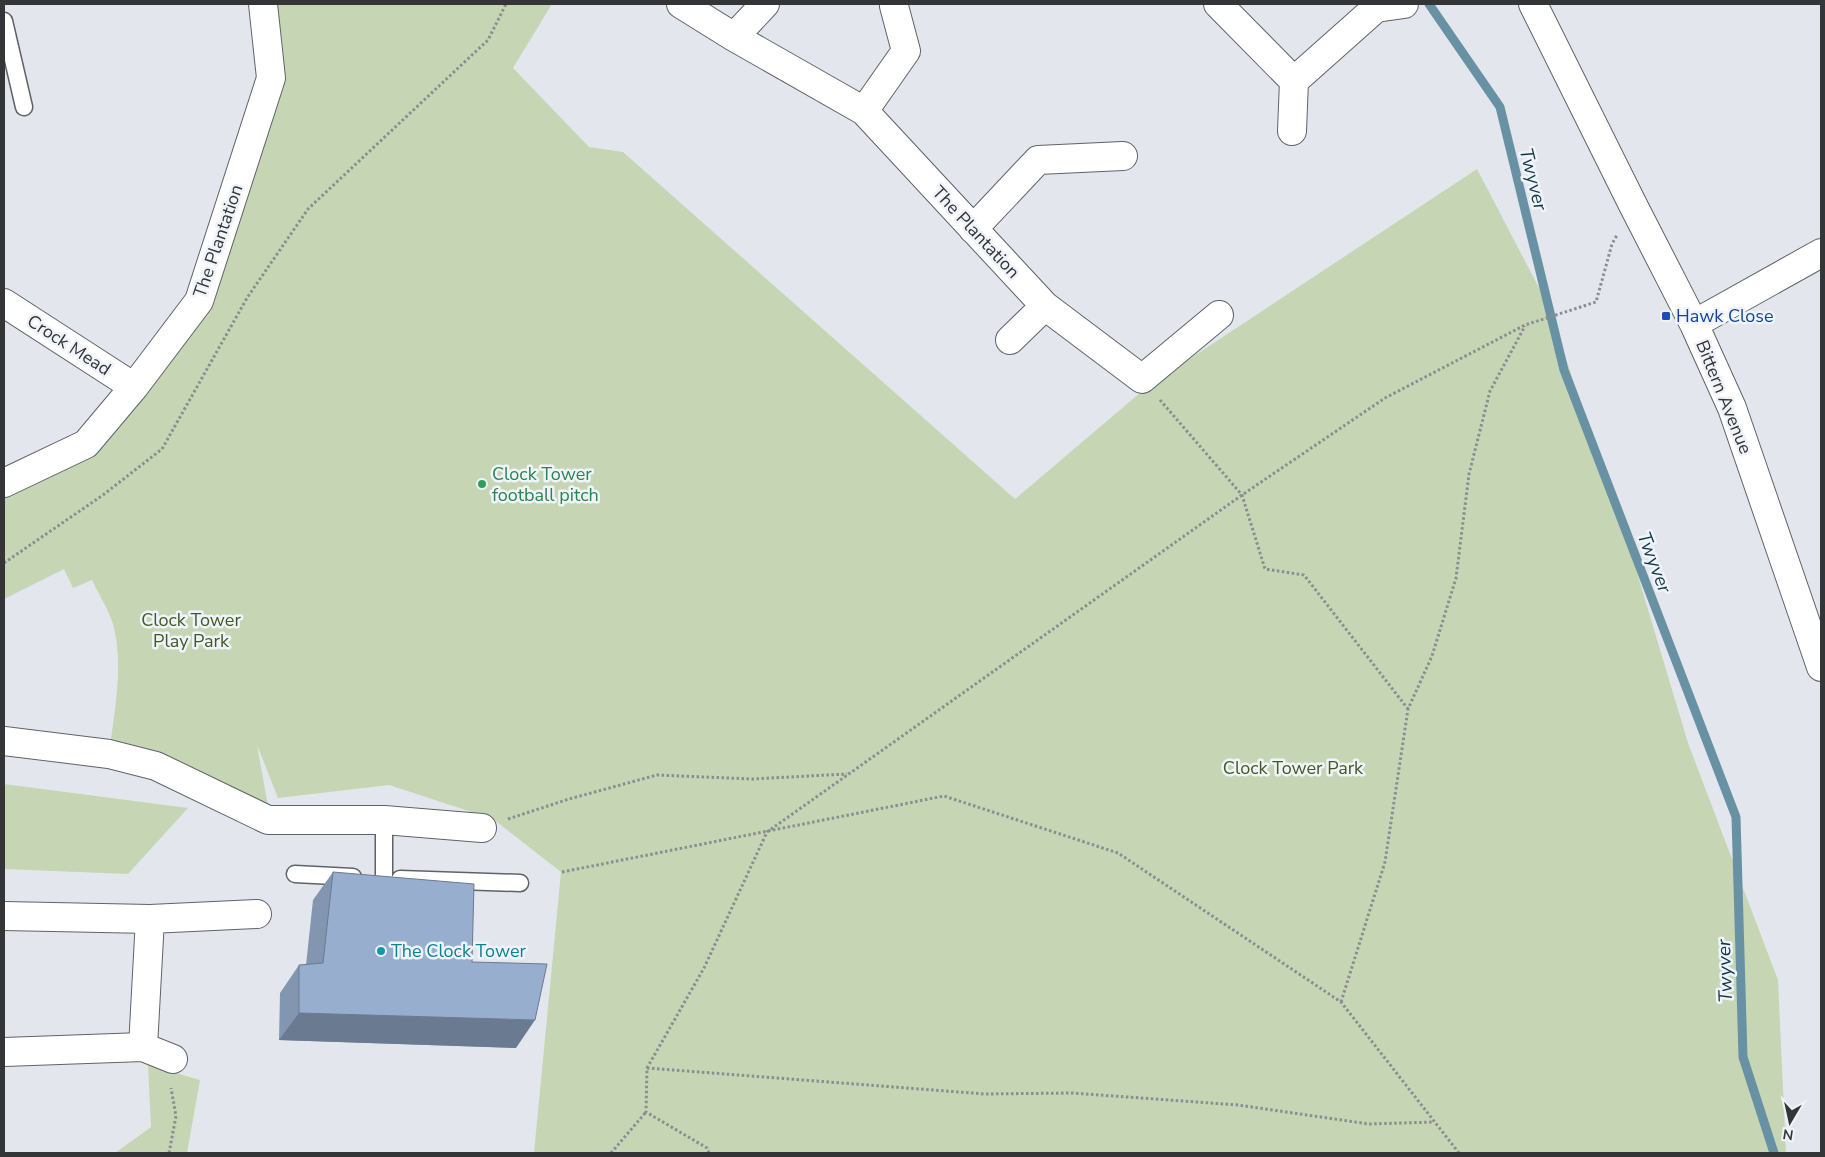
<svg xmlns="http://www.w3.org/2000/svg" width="1825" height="1157" viewBox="0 0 1825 1157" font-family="'Nunito Sans',sans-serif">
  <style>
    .green { fill: #c6d6b5 }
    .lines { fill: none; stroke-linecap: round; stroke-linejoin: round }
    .stream { stroke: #6892a4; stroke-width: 9 }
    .service-casing { stroke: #5f6368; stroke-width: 19 }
    .minor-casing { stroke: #5f6368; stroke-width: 30 }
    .path { stroke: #8a8d91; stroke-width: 3; stroke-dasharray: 2.5 2.5; stroke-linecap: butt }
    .service { stroke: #fff; stroke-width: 16 }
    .minor { stroke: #fff; stroke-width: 28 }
    .wall { fill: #8396b1 }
    .shaded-wall { fill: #6a7a90 }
    .building { fill: #98aece; stroke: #6a7a90 }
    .transit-dot { fill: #1a4fb4; stroke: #f0f4fa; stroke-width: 2 }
    .leisure-dot { fill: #2e9e5b; stroke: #f0f4fa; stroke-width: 2 }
    .culture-dot { fill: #0f9aa8; stroke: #f0f4fa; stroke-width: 2 }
    .labels { text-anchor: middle; stroke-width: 5; stroke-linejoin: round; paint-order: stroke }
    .street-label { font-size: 18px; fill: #333537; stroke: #f0f4fa }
    .transit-label { font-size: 18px; fill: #164399; stroke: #f0f4fa; text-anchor: start }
    .leisure-label { font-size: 18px; fill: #27864d; stroke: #f0f4fa; text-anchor: start }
    .park-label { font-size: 18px; fill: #435924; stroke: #f0f4fa }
    .culture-label { font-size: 18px; fill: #0d838f; stroke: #f0f4fa; text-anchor: start }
    .water-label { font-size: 19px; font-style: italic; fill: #103745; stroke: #f0f4fa }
  </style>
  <rect width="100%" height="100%" fill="#e3e7ed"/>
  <path class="green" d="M263,4H552L513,68L589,147L623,152L1015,499L1147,387L1477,169L1548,305L1629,546L1688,743L1778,980L1786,1153H534L561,872L493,819L389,785L278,798L257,745L269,811L109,754C114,712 125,663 112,621C107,607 98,593 92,580L73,588L64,569L4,599V483L86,444L199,301L271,78Z
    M4,784L188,808L128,874L4,869Z
    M148,1065L200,1080L187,1153H115L151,1127Z"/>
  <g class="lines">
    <path class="stream" d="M1429,4L1500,107L1564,370L1736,817L1743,1057L1774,1153"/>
    <defs>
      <path id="service" d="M4,21L24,107
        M295,874L353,877
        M384,878V820
        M400,879L520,883"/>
      <path id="minor" d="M681,4L734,37L864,111L1045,306L1142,379L1219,315
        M1218,4L1294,81L1376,8L1404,4
        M1533,4L1633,205L1694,324L1732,408L1821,667
        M734,37L765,4
        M864,111L906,51L894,6
        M1292,131L1294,81
        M973,229L1038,160L1123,156
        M4,303L134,387
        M1694,324L1821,253
        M1010,340L1045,306
        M4,483L86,444L134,387L199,301L271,78L263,4
        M4,741L109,754L156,766L268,820H384L482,828
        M4,916L150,919
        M143,1047L173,1059
        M4,1052L143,1047L150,919L257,914"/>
    </defs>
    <use href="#service" class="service-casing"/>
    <use href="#minor" class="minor-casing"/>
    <path class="path" d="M1160,400L1242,495L1265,569L1304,575L1408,709
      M4,563L103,495L162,449L247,298L308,209L488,40L506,4
      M508,819L569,799L657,775L752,779L847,774
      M562,872L944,796L1118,853L1341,1002L1459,1153
      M1341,1002L1385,862L1408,709L1432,656L1456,578L1469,474L1490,391L1525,326
      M647,1068L985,1094L1072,1093L1238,1105L1369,1124L1434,1122
      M169,1153L176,1116L171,1088
      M611,1153L646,1112
      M709,1153L707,1148L646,1112L647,1068L704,968L767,832L1242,495L1385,398L1525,325L1596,302L1612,244L1617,235"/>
    <use href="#service" class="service"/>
    <use href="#minor" class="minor"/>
  </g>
  <path class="wall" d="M333,872L472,962L516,1048L279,1040L280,993L299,965H306L313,900Z"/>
  <path class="shaded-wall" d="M299,1013L535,1020L516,1048L279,1040Z"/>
  <path class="building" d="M333,872L474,884L472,962L547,964L535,1020L299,1013V965L323,963Z"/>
  <rect class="transit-dot" x="1661" y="311" width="10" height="10" rx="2.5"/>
  <circle class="leisure-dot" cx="482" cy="484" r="5"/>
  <circle class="culture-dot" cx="381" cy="951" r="5"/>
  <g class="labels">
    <g class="street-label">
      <text transform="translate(976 232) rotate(47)" y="6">The Plantation</text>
      <text transform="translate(218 241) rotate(-71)" y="6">The Plantation</text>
      <text transform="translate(69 345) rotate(33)" y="6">Crock Mead</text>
      <text transform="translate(1724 397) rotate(68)" y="6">Bittern Avenue</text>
    </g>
    <g class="transit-label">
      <text x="1676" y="322">Hawk Close</text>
    </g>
    <g class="leisure-label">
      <text x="492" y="480">Clock Tower<tspan x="492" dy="21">football pitch</tspan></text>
    </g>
    <g class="park-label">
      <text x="191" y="626">Clock Tower<tspan x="191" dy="21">Play Park</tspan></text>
      <text x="1293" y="774">Clock Tower Park</text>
    </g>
    <g class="culture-label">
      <text x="391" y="957">The Clock Tower</text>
    </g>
    <g class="water-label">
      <text transform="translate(1534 179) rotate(76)" y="7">Twyver</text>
      <text transform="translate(1655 562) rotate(69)" y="7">Twyver</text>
      <text transform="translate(1724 971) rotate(-92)" y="7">Twyver</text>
    </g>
  </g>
  <rect width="1825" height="1157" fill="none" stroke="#333537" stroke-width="10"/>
  <g transform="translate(1790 1122) rotate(189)" stroke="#f0f4fa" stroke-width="4" paint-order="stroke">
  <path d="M0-4L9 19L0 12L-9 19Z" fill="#333537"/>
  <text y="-8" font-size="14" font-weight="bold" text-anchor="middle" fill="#333537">N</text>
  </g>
</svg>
